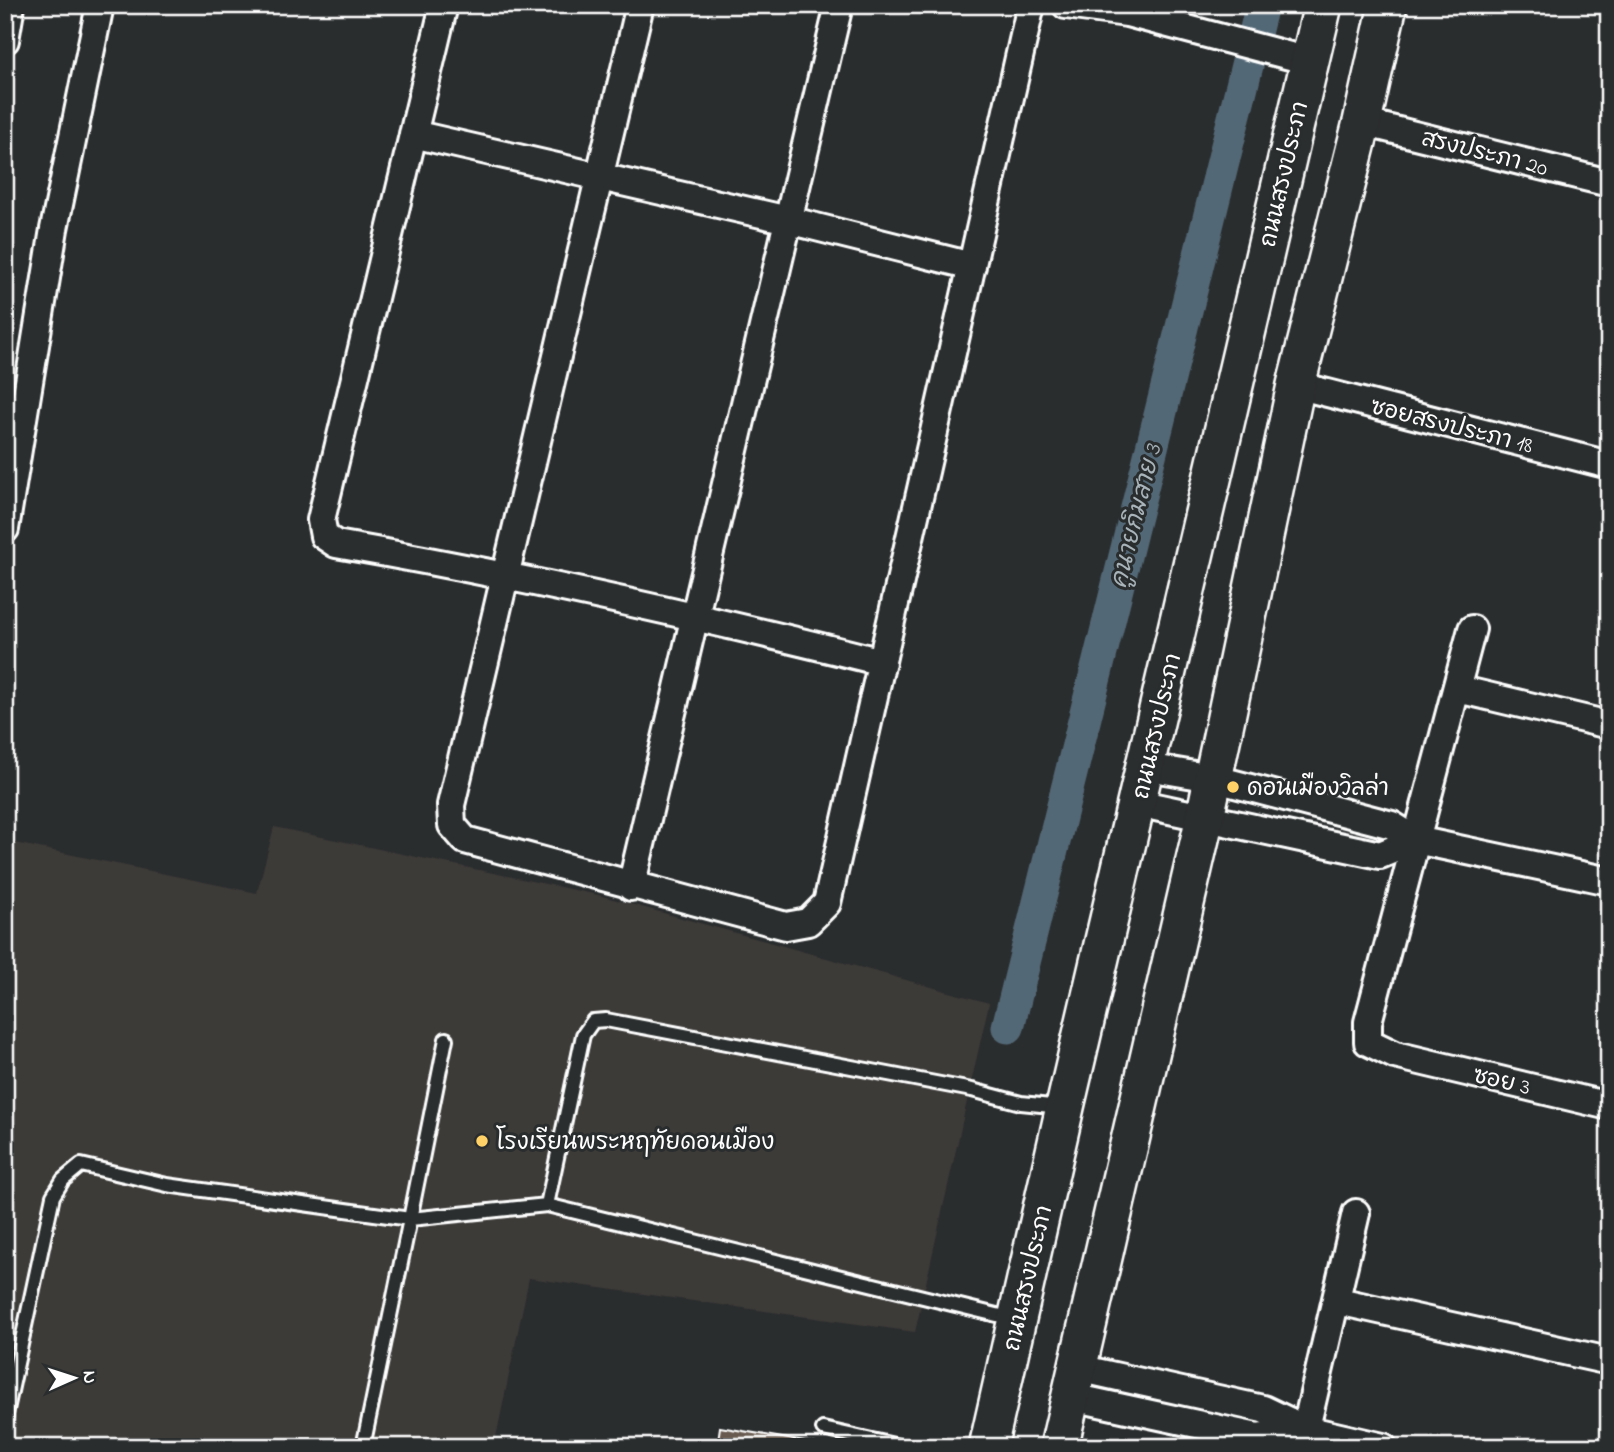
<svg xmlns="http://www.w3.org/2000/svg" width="1614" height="1452" viewBox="0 0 1614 1452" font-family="'Indie Flower','Playpen Sans Thai',sans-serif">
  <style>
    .built { fill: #3d3a38 }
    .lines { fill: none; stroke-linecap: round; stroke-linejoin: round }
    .canal { stroke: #526876; stroke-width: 33 }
    .building { fill: #685a4f; stroke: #fff; stroke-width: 2 }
    .service-casing { stroke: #fff; stroke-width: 18 }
    .minor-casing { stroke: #fff; stroke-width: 32 }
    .secondary-casing { stroke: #fff; stroke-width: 42 }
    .service { stroke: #2a2d2e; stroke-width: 12 }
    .minor { stroke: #2a2d2e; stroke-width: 26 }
    .secondary { stroke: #2a2d2e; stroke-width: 37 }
    .poi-dot { fill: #ffd166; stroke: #2a2d2e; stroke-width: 2.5 }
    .labels { text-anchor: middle; stroke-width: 6; stroke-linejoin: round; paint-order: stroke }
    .street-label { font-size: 23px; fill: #fff; stroke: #2a2d2e }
    .poi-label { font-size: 23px; fill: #fff; stroke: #2a2d2e; text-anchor: start }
    .water-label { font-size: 24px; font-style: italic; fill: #a8b4ba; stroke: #2a2d2e }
  </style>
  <rect width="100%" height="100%" fill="#2a2d2e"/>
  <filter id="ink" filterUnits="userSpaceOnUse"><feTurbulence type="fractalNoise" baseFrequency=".0143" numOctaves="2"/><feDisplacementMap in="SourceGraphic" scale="14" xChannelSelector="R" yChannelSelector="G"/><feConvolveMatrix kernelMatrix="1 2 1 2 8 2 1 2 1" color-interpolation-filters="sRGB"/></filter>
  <g filter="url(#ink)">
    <path class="built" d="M274,827L598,895L989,1003L915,1332L529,1278L494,1447H5V841L257,893Z"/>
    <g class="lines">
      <path class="canal" d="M1008,1027L1262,5"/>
    </g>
    <path class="building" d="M720,1427L834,1447H717Z"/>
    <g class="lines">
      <defs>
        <path id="service" d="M1013,1319L547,1205L583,1035L593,1021L606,1020L972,1090L1021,1103L1061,1107
          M5,1419L53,1196L63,1180L81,1165L167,1185L410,1219L446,1039
          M823,1429L903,1447
          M363,1447L410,1219L547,1205"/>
        <path id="minor" d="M444,5L321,520L324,536L336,544C520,576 701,617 882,662
          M640,5L451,805L452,825L465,840L786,926L808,922L827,903L1031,5
          M1066,5L1127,13L1309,61
          M5,40L11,5
          M1362,122L1609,183
          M413,134L788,220L972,266
          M1296,385L1609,465
          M5,529L54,229L100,5
          M1472,629L1368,1022V1042L1395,1055L1609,1106
          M1458,689L1609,725
          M1147,767L1212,778L1392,825L1416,840L1609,881
          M1137,803L1380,855L1416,840
          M631,887L839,5
          M1338,1301L1609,1361
          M1078,1368L1263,1409L1305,1429L1383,1447
          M1072,1397L1257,1437L1305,1429
          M1302,1445L1356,1213"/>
        <path id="secondary" d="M988,1447L1065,1107L1323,5
          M1059,1447L1205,817L1296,385L1362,122L1388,5"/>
      </defs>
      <use href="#service" class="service-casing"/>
      <use href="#minor" class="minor-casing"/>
      <use href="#secondary" class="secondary-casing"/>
      <use href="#service" class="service"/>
      <use href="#minor" class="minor"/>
      <use href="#secondary" class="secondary"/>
    </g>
  </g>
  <g class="poi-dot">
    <circle cx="1233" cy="787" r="7"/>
    <circle cx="482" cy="1141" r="7"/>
  </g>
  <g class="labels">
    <g class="street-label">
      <text transform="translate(1485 152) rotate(14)" y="8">สรงประภา 20</text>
      <text transform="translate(1283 174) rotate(-77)" y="8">ถนนสรงประภา</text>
      <text transform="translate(1452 425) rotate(14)" y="8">ซอยสรงประภา 18</text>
      <text transform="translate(1156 726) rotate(-77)" y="8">ถนนสรงประภา</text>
      <text transform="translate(1502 1080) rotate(13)" y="8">ซอย 3</text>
      <text transform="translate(1027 1278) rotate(-77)" y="8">ถนนสรงประภา</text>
    </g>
    <g class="poi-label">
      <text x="1247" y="795">ดอนเมืองวิลล่า</text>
      <text x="496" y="1149">โรงเรียนพระหฤทัยดอนเมือง</text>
    </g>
    <g class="water-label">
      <text transform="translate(1135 516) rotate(-76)" y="8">คูนายกิมสาย 3</text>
    </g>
  </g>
  <rect width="1614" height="1452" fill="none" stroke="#2a2d2e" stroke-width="28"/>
  <rect x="14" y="14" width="1586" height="1424" fill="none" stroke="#fff" stroke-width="2.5" filter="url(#ink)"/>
  <g transform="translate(74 1378) rotate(87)" stroke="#2a2d2e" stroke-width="5" paint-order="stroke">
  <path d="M0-5L12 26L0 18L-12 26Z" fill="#ffffff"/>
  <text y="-10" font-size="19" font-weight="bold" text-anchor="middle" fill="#ffffff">N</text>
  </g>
</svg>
